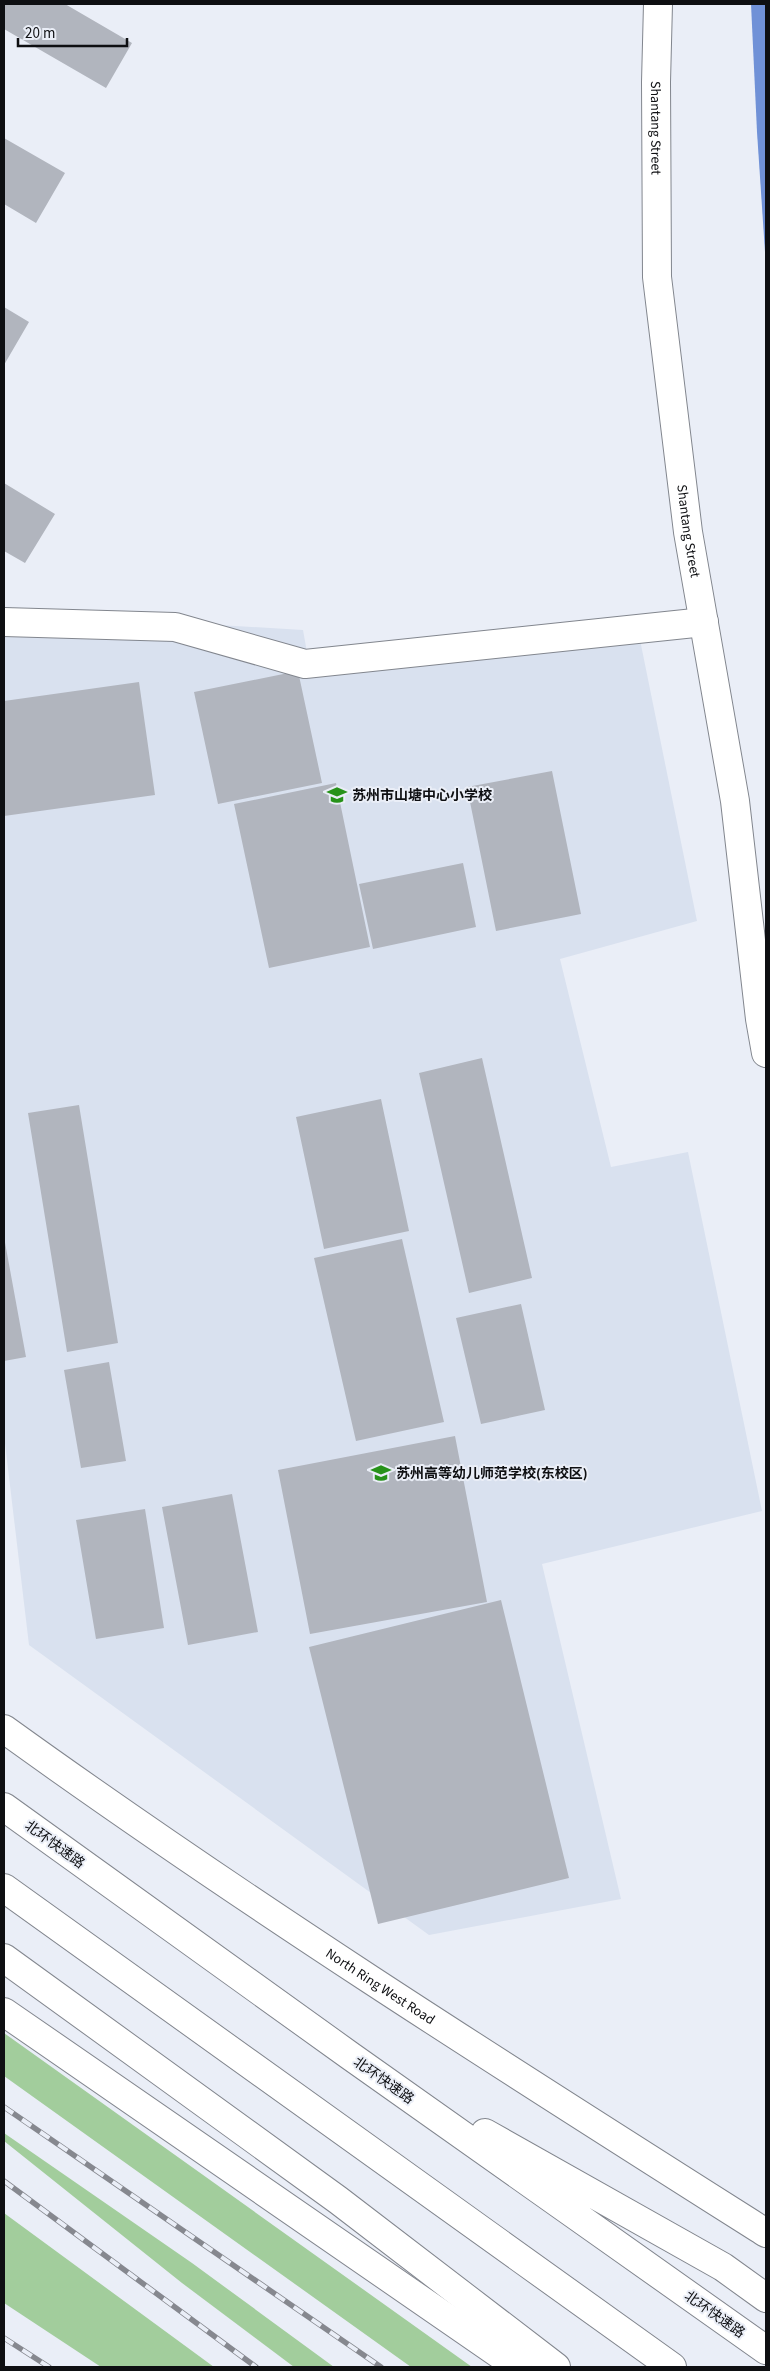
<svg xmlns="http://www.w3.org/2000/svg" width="770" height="2371" viewBox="0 0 770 2371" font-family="'Source Sans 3','Noto Sans SC',sans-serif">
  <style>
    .built { fill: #d9e1ef }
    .green { fill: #a2cd9c }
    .water { fill: #7091d7 }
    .building { fill: #b1b5be }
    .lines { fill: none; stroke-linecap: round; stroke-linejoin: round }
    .street-casing { stroke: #82868e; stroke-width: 30 }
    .secondary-casing { stroke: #82868e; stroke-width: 30 }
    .primary-casing { stroke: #82868e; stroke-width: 30 }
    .highway-casing { stroke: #82868e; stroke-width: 30 }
    .street { stroke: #fff; stroke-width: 28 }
    .secondary { stroke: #fff; stroke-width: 28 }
    .primary { stroke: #fff; stroke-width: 28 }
    .highway { stroke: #fff; stroke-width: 28 }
    .rail-casing { stroke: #86888f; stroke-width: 5.5 }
    .rail { stroke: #eaeef7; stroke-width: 4; stroke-dasharray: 11; stroke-linecap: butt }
    .labels { text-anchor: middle; stroke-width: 4; stroke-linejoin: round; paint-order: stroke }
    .street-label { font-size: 14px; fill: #0e0f12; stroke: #eaeef7 }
    .poi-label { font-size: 14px; font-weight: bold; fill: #0e0f12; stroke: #eaeef7; text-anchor: start }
  </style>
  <rect width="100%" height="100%" fill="#eaeef7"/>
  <path class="built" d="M51,615L303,630L310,669L637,625L697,921L560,959L611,1167L688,1152L762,1511L542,1564L621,1899L429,1935L29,1645L4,1435V621Z"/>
  <path class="green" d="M4,2033L472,2367H411L4,2076Z
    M4,2133L192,2263L334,2367H294L182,2283L4,2141Z
    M4,2213L214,2367H101L4,2303Z"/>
  <path class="water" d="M751,4H766V267L757,132Z"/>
  <path class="building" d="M4,4H65L132,43L106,88L4,29Z
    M4,138L65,173L36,223L4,204Z
    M4,307L29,322L4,365Z
    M4,483L55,514L25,563L4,551Z
    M298,671L322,783L218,804L194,692Z
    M139,682L155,795L4,816V701Z
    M552,771L581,914L496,931L467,787Z
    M336,783L370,947L269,968L234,804Z
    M463,863L476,927L373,949L359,884Z
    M482,1058L532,1278L469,1293L419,1073Z
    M381,1099L409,1231L324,1249L296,1117Z
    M79,1105L118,1343L67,1352L28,1113Z
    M4,1237L26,1357L4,1361Z
    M402,1239L444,1422L356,1441L314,1258Z
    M521,1304L545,1410L481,1424L456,1318Z
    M109,1362L126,1461L81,1468L64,1370Z
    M455,1436L487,1602L310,1634L278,1470Z
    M232,1494L258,1632L188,1645L162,1507Z
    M145,1509L164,1628L96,1639L76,1520Z
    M501,1600L569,1878L378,1924L309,1647Z"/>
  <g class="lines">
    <defs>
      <path id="street" d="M4,622L175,627L305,664L704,622"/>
      <g id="secondary">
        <path id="s1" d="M658,4L656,82L657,277L688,532L735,801L760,1019L766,1053"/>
      </g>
      <g id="primary">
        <path id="s2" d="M4,1729C251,1907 509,2070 766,2233"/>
        <path d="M4,1958L338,2200L556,2367"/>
        <path d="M4,2012L518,2367"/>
      </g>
      <path id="highway" d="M4,1807L349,2055L766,2350
        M4,1888L672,2367
        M485,2133L723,2267L766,2298"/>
    </defs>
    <use href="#street" class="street-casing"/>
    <use href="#secondary" class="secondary-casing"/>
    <use href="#primary" class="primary-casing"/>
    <use href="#highway" class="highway-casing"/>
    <use href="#street" class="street"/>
    <use href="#secondary" class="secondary"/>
    <use href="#primary" class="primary"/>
    <use href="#highway" class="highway"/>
    <defs>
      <path id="rail" d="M4,2107L381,2367
        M4,2181L256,2367
        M4,2338L49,2367"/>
    </defs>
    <use href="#rail" class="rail-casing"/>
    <use href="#rail" class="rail"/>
  </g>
  <defs>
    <symbol id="school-bare" viewBox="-9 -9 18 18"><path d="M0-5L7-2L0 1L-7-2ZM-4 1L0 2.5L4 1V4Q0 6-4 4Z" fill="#279219" stroke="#eaeef7" stroke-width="2.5" paint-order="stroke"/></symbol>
    <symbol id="university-bare" viewBox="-9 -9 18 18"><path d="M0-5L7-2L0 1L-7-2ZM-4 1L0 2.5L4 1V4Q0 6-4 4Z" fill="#279219" stroke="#eaeef7" stroke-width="2.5" paint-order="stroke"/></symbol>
  </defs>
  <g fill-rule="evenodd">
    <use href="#school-bare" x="323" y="781" width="28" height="28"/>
    <use href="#university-bare" x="367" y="1459" width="28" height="28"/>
  </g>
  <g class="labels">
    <g class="street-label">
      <text dy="5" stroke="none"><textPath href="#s1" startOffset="124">Shantang Street</textPath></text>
      <text dy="5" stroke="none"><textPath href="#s1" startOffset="529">Shantang Street</textPath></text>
      <text transform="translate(55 1844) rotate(36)" y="5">北环快速路</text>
      <text dy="5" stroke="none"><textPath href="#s2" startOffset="456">North Ring West Road</textPath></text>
      <text transform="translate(384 2080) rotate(35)" y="5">北环快速路</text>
      <text transform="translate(715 2314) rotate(35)" y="5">北环快速路</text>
    </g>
    <g class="poi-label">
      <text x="352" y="800">苏州市山塘中心小学校</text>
      <text x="396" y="1478">苏州高等幼儿师范学校(东校区)</text>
    </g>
  </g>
  <rect width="770" height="2371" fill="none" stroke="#0e0f12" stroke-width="10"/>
  <path d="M18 38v8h109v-8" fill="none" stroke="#0e0f12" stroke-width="2.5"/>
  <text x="25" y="38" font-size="15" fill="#0e0f12" stroke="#eaeef7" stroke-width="4" paint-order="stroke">20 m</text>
</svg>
